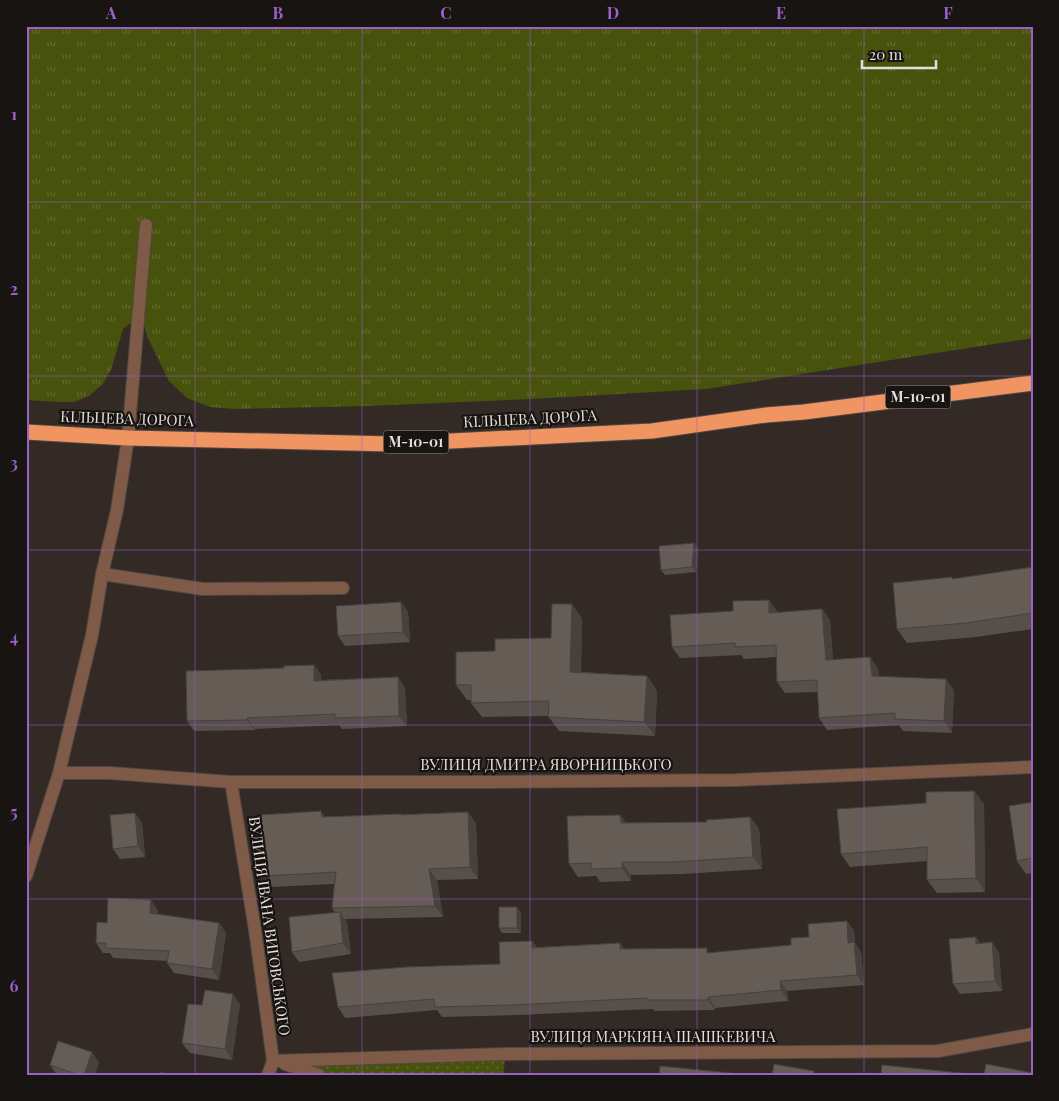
<svg xmlns="http://www.w3.org/2000/svg" width="1059" height="1101" viewBox="0 0 1059 1101" font-family="'Playfair Display',serif">
  <style>
    .grass { fill: url(#grass-tufts) }
    .park { fill: url(#park-dots) }
    .lines { fill: none; stroke-linecap: round; stroke-linejoin: round }
    .lane-casing { stroke: #4f4743; stroke-width: 14 }
    .street-casing { stroke: #4f4743; stroke-width: 14 }
    .highway-casing { stroke: #4f4743; stroke-width: 17 }
    .lane { stroke: #7f5a46; stroke-width: 12 }
    .street { stroke: #7f5a46; stroke-width: 12 }
    .highway { stroke: #f09562; stroke-width: 15 }
    .wall { fill: #574f49 }
    .shaded-wall { fill: #47403c }
    .building { fill: #655c55; stroke: #47403c }
    .grid { fill: none; stroke: #9a61c7; stroke-width: 1; stroke-opacity: 0.55 }
    .labels { text-anchor: middle; stroke-width: 4.5; stroke-linejoin: round; paint-order: stroke }
    .shield { fill: #181412; stroke: #a7a19e; stroke-width: 1 }
    .shield-label { font-size: 14px; font-weight: bold; fill: #e4ddda }
    .street-label { font-size: 15px; fill: #e4ddda; stroke: #181412 }
    .neatline { fill: none; stroke: #9a61c7; stroke-width: 2 }
    .grid-label { font-size: 16px; text-anchor: middle; font-weight: bold; fill: #9a61c7 }
  </style>
  <defs>
    <pattern id="grass-tufts" width="24" height="20" patternUnits="userSpaceOnUse" patternTransform="scale(1.25)"><rect width="24" height="20" fill="#47520c"/><path d="M3 7l-1-3M5 7V3M7 7l1-3M15 17l-1-3M17 17v-4M19 17l1-3" fill="none" stroke="#616a2f"/></pattern>
    <pattern id="park-dots" width="8" height="8" patternUnits="userSpaceOnUse" patternTransform="scale(1.25)"><rect width="8" height="8" fill="#47520c"/><path d="M2 2h.1M6 6h.1" fill="none" stroke="#616a2f" stroke-width="1.8" stroke-linecap="round"/></pattern>
  </defs>
  <rect width="100%" height="100%" fill="#332a26"/>
  <path class="grass" d="M26,26H1033V338L706,389L532,399L368,406L235,409L210,407L187,398L169,381L147,336L144,324L132,322L123,329L111,370L102,385L89,396L74,402H57L26,400Z"/>
  <path class="park" d="M506,1054L503,1075H319L273,1061Z"/>
  <g class="lines">
    <defs>
      <path id="lane" d="M102,574L203,589L343,588"/>
      <path id="street" d="M59,773H110L231,782H490L737,780L1033,767
        M231,782L255,930L273,1061L268,1075
        M26,876L59,773L92,635L102,574L117,510L128,438L146,225
        M273,1061L506,1054L938,1051L1033,1034
        M285,1064L319,1075"/>
      <path id="highway" d="M26,432L128,438L392,444L652,431L766,415L804,412L1033,383"/>
    </defs>
    <use href="#lane" class="lane-casing"/>
    <use href="#street" class="street-casing"/>
    <use href="#highway" class="highway-casing"/>
    <use href="#lane" class="lane"/>
    <use href="#street" class="street"/>
    <use href="#highway" class="highway"/>
  </g>
  <path class="wall" d="M694,543L698,548L696,572L665,575L661,570Z
    M1033,567V629L976,637L907,643L897,629L953,579Z
    M769,600L777,611V613L822,609L830,620L833,660L870,657L878,669L879,676L954,690L952,733L903,731L899,725L827,730L819,718L818,692L785,693L777,682L776,657L744,659L741,655L680,658L672,647L733,611Z
    M401,602L408,612L410,642L345,646L338,636Z
    M572,604L582,619L581,672L647,676L657,691L655,736L559,731L548,716L482,717L471,703V700H467L456,685L495,651L551,638Z
    M314,665L321,675V680L398,677L405,688L407,726L342,729L339,725L255,729V730L194,731L187,721L258,669L284,668Z
    M974,791L984,804L985,892L937,893L927,880V861L850,867L841,854L926,803Z
    M1033,802V873L1026,874L1017,861Z
    M468,812L476,824L478,879L437,880L443,917L345,919L347,923L351,954L299,962L292,952L335,913L332,908L334,884L272,887L264,876L326,817Z
    M135,813L142,823L145,857L120,859L113,849Z
    M620,815L626,823L707,822L750,817L759,829L762,869L682,874L631,875V881L600,882L596,876L578,877L569,864Z
    M158,910V914L219,923L226,933L219,980L174,973L167,963V961L113,958L110,953H103L96,943L107,923Z
    M521,912V933H502L499,928Z
    M847,921L854,931L855,943L861,952L864,985L787,991L788,1001L715,1008V1010L655,1011L653,1009L518,1015L442,1017L437,1010L345,1018L338,1007L500,964L532,941L537,947L620,943L624,949L710,953L791,945Z
    M976,937L980,943L992,942L999,953L1002,991L960,994L953,984Z
    M240,1004L232,1060L190,1053L182,1043Z
    M99,1062L95,1075H57L50,1065Z"/>
  <path class="shaded-wall" d="M694,543L698,548L696,572L692,567Z
    M769,600L777,611V625L769,613Z
    M401,602L408,612L410,642L403,632Z
    M572,604L582,619L580,686L570,672Z
    M822,609L830,620L834,671L826,660Z
    M870,657L878,669L880,687L872,676Z
    M314,665L321,675L322,691L314,681Z
    M647,676L657,691L655,736L644,722Z
    M398,677L405,688L407,726L399,716Z
    M946,679L954,690L952,733L944,721Z
    M247,718L255,729V730L247,720Z
    M974,791L984,804L985,892L976,878Z
    M321,811L329,822L322,817Z
    M468,812L476,824L478,879L470,867Z
    M135,813L142,823L145,857L138,846Z
    M620,815L629,827L621,823Z
    M750,817L759,829L762,869L753,857Z
    M622,862L631,875V881L622,868Z
    M429,869L437,880L443,917L435,906Z
    M151,900L158,910V924L150,913Z
    M517,907L521,912V933L517,928Z
    M340,912L347,923L351,954L343,943Z
    M847,921L854,931L855,943L861,952L864,985L857,975L848,943Z
    M219,923L226,933L219,980L212,969Z
    M976,937L983,947L976,944Z
    M532,941L539,951L532,948Z
    M992,942L999,953L1002,991L995,981Z
    M620,943L627,953L620,949Z
    M780,981L787,991L788,1001L781,990Z
    M233,994L240,1004L232,1060L225,1049Z
    M708,997L715,1008V1010L708,1000Z
    M92,1052L99,1062L95,1075H84Z"/>
  <path class="building" d="M694,543L692,567L661,570L659,546Z
    M1033,567V613L966,623L897,629L893,583L952,577V579Z
    M769,600V613L822,609L826,660L870,657L872,676L946,679L944,721L895,719V713L819,718L817,680L777,682L776,645L735,647V643L672,647L670,615L733,611V601Z
    M401,602L403,632L338,636L336,606Z
    M552,604H572L570,672L647,676L644,722L548,717L549,701L471,703V685H456V652L495,651V639L551,638Z
    M314,665V681L398,677L399,716L335,718V714L247,718V720L187,721L186,671L258,669L284,668V666Z
    M974,791L976,878L927,880V847L841,854L837,809L926,803V792Z
    M1033,802V858L1017,861L1009,806Z
    M321,811L322,817L401,814V815L468,812L470,867L429,869L435,906L332,908L336,872L264,876L260,815Z
    M135,813L138,846L113,849L110,815Z
    M620,815L621,823L707,822L706,820L750,817L753,857L673,862H622V868L591,869V863L569,864L567,816Z
    M108,898L151,900L150,913L219,923L212,969L167,963L169,951L106,948V943H96L97,922L107,923Z
    M499,907H517V928H499Z
    M340,912L343,943L292,952L289,917Z
    M847,921L848,943L854,942L857,975L780,981L781,990L708,997V1000H647V998L511,1005L435,1007L434,999L338,1007L332,973L406,967L500,964L499,942L532,941V948L620,943V949L707,948V953L748,949L791,945V938L809,937L808,924Z
    M976,937V944L992,942L995,981L953,984L949,939Z
    M205,990L233,994L225,1049L182,1043L188,1004L202,1005Z
    M58,1041L92,1052L84,1075H79L50,1065Z
    M774,1064L814,1071L813,1075H772Z
    M986,1064L1033,1073V1075H984Z
    M882,1065L981,1075H881Z
    M660,1066L751,1075H659Z
    M161,1072L170,1075H160Z"/>
  <path class="grid" d="M195,26V1075M362,26V1075M530,26V1075M697,26V1075M864,26V1075M26,202H1033M26,376H1033M26,550H1033M26,725H1033M26,899H1033"/>
  <g class="labels">
    <g class="shield">
      <rect x="885.5" y="385.5" width="65" height="23" rx="4"/>
      <rect x="383.5" y="430.5" width="65" height="23" rx="4"/>
    </g>
    <g class="shield-label">
      <text x="918" y="402">М-10-01</text>
      <text x="416" y="447">М-10-01</text>
    </g>
    <g class="street-label">
      <text transform="translate(127 419) rotate(2)" y="5">КІЛЬЦЕВА ДОРОГА</text>
      <text transform="translate(530 419) rotate(-3)" y="5">КІЛЬЦЕВА ДОРОГА</text>
      <text x="546" y="770">ВУЛИЦЯ ДМИТРА ЯВОРНИЦЬКОГО</text>
      <text transform="translate(269 926) rotate(82)" y="5">ВУЛИЦЯ ІВАНА ВИГОВСЬКОГО</text>
      <text x="653" y="1042">ВУЛИЦЯ МАРКІЯНА ШАШКЕВИЧА</text>
    </g>
  </g>
  <rect width="1059" height="1101" fill="none" stroke="#181412" stroke-width="55"/>
  <path d="M862 60v8h74v-8" fill="none" stroke="#e4ddda" stroke-width="2.5"/>
  <text x="869" y="60" font-size="15" fill="#e4ddda" stroke="#181412" stroke-width="4" paint-order="stroke">20 m</text>
  <rect x="28" y="28" width="1004" height="1046" class="neatline"/>
  <g class="grid-label">
    <text x="111" y="19">A</text>
    <text x="278" y="19">B</text>
    <text x="446" y="19">C</text>
    <text x="613" y="19">D</text>
    <text x="781" y="19">E</text>
    <text x="948" y="19">F</text>
    <text x="14" y="120">1</text>
    <text x="14" y="295">2</text>
    <text x="14" y="469">3</text>
    <text x="14" y="643">4</text>
    <text x="14" y="818">5</text>
    <text x="14" y="992">6</text>
  </g>
</svg>
